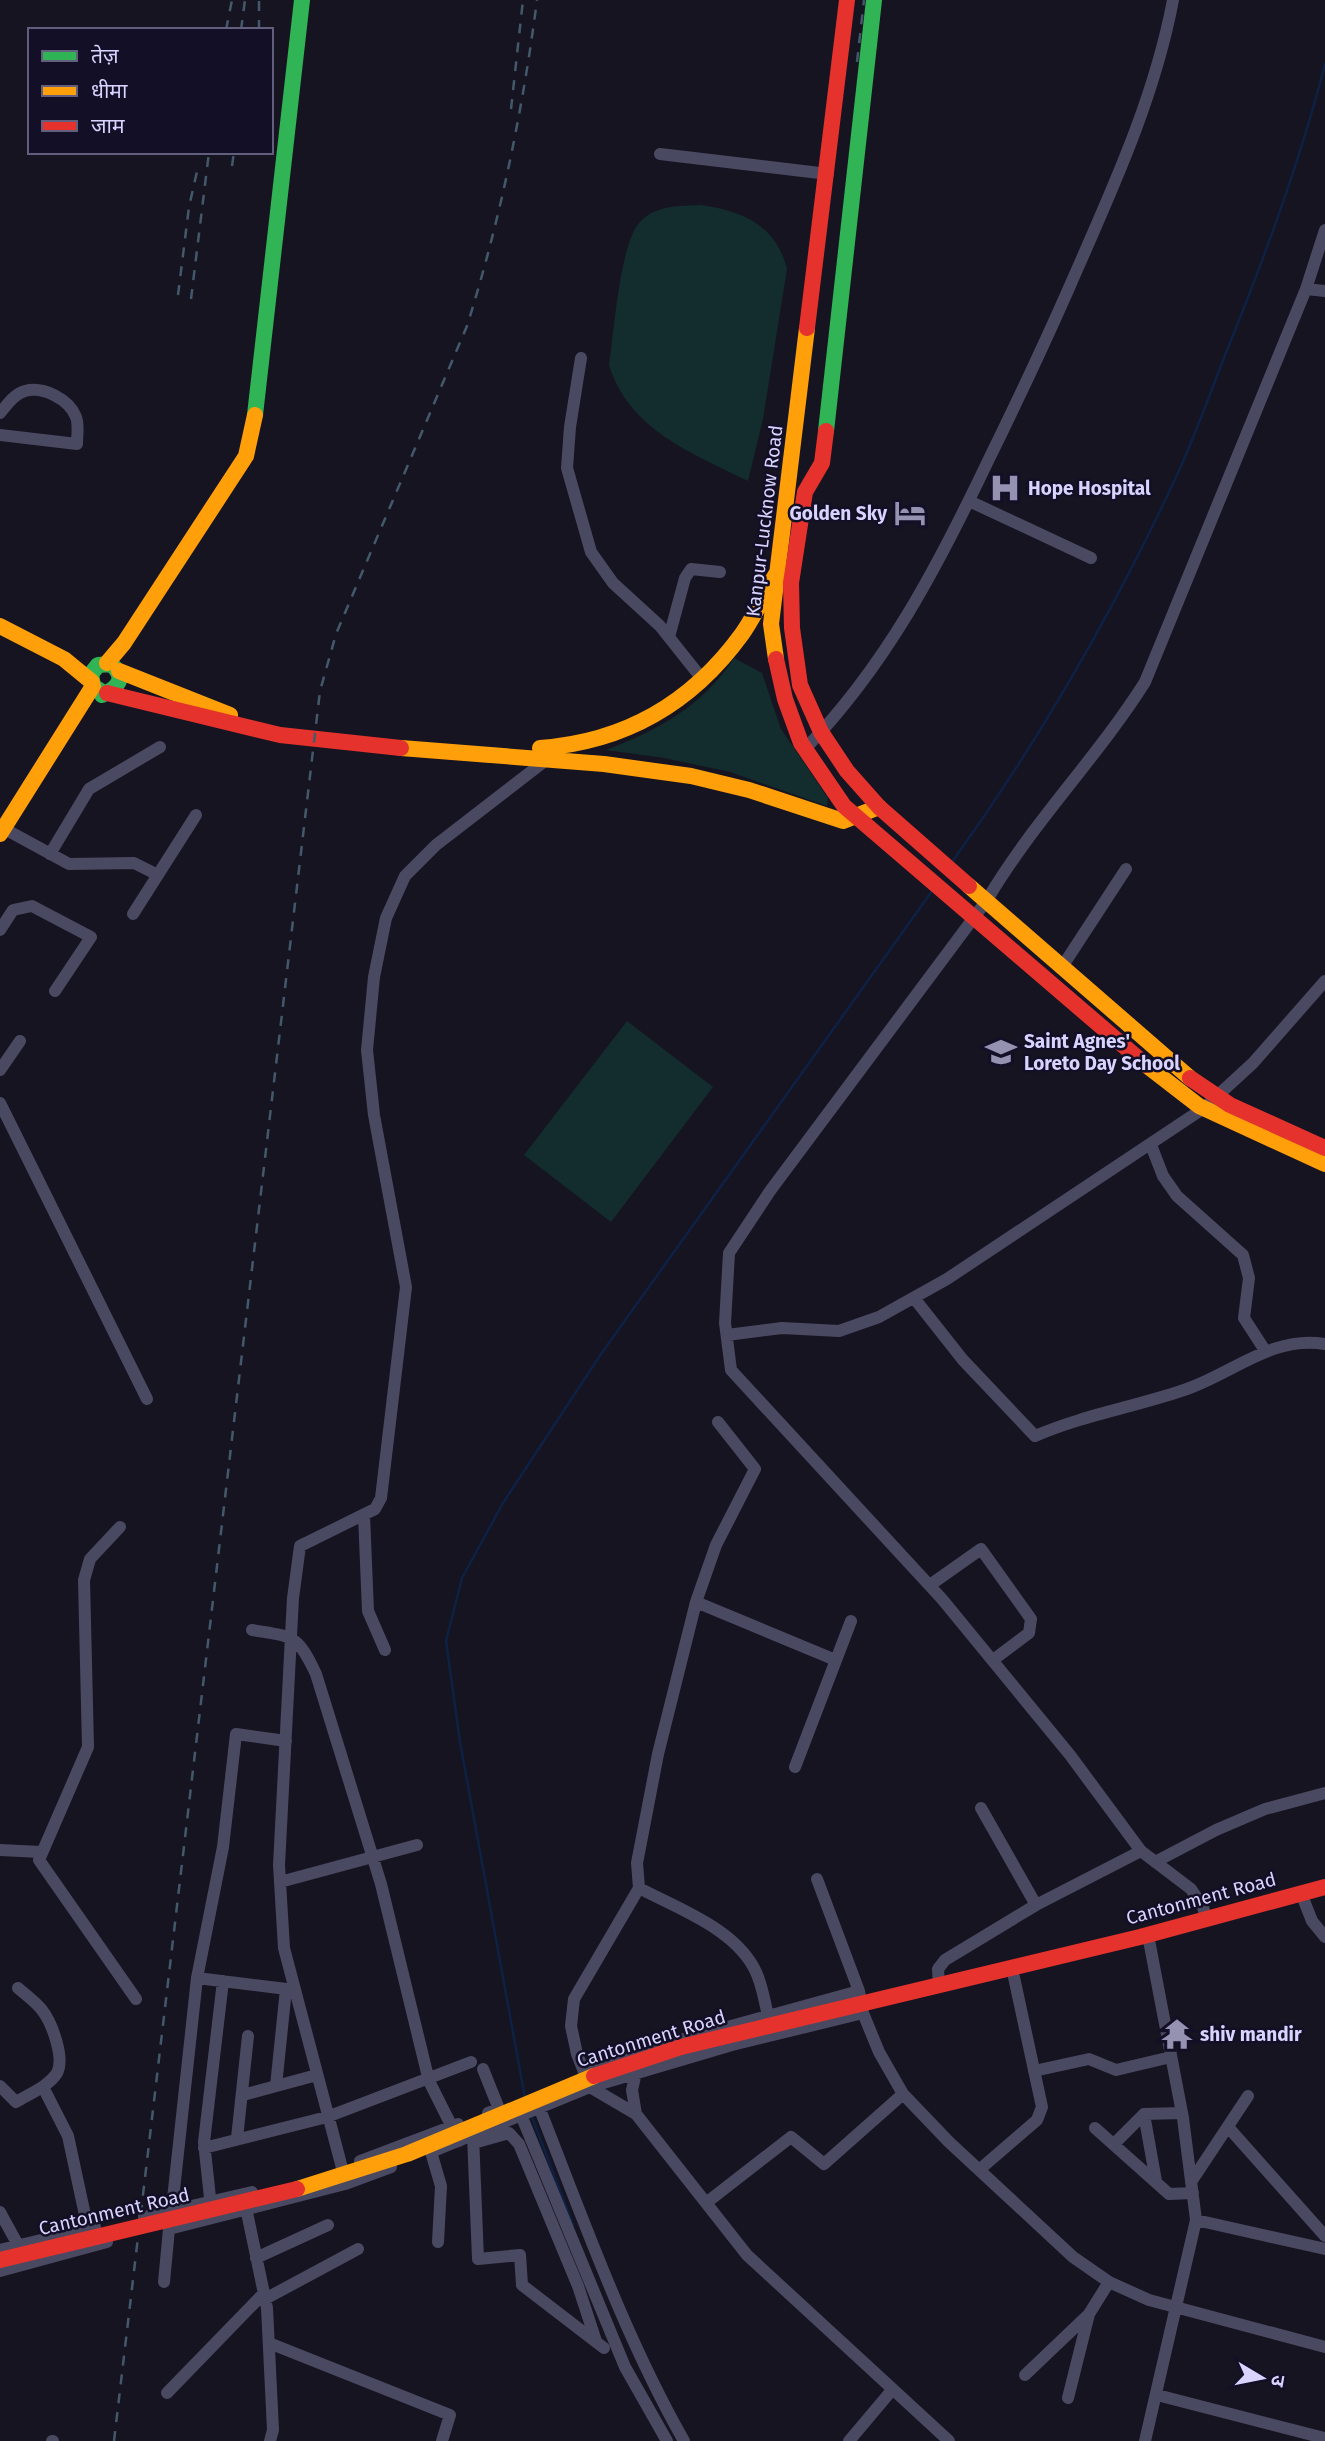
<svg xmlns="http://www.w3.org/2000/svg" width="1325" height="2441" viewBox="0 0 1325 2441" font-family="'Fira Sans','Noto Sans Devanagari',sans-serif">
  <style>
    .green { fill: #132c2d }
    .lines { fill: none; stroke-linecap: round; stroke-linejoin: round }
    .stream { stroke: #0d2144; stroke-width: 2.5 }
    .street { stroke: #4a4962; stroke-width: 12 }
    .fast { stroke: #30b455; stroke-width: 16 }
    .slow { stroke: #ff9f0a; stroke-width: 16 }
    .jam { stroke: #e5322d; stroke-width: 16 }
    .rail { stroke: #43596b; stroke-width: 2.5; stroke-dasharray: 10 9; stroke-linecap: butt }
    .slow-bridge { stroke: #ff9f0a; stroke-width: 16 }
    .jam-bridge { stroke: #e5322d; stroke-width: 16 }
    .labels { text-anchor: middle; stroke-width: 5; stroke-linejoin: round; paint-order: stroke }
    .poi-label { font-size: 19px; font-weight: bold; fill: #d9d4ff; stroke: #130f26; text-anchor: start }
    .street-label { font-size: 19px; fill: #d9d4ff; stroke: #130f26 }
  </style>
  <rect width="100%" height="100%" fill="#161421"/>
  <path class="green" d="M701,205C743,211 776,225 787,269L763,419L748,481C692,453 629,430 609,365C614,333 620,242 640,222C655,205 681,206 701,205Z
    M734,658L762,673L781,729L828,798L827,806L730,772L664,758L606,750C658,730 703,706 734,658Z
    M627,1021L713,1087L611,1222L524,1155Z"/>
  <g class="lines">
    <path class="stream" d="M952,862C1039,741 1115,609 1178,473C1196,433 1211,391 1227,350C1265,257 1300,162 1325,64
      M525,2098L460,1742L446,1641L462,1578L503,1503L601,1354L932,891
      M532,2117L573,2225"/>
    <path class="street" d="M660,154L828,174
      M1306,289L1325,230
      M581,358L570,427L567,468L591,552L613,583L660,626L703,680
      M0,413C7,405 14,394 25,391C43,386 69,399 76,417C79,424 77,436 77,444L0,435
      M969,501L1091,558
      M669,637L685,578L691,569L720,572
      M804,750C886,666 938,566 988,461C1016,404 1043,347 1069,288C1110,194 1154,101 1173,0
      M3,828L69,864L134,863L158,875
      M50,854L89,789L160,747
      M133,914L196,815
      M0,930L13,910L32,906L91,937L55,991
      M1062,967L1126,869
      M0,1070L20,1041
      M0,1103L147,1399
      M1151,1145L1163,1176L1177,1196L1243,1255L1249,1278L1244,1318L1266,1352
      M914,1298L963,1360L1035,1436C1084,1415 1134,1407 1184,1390C1232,1374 1272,1335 1325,1344
      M727,1335L782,1328L839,1331L879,1317L947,1279L1204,1108L1253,1063L1325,981
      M364,1515L368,1611L385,1650
      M120,1527L90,1559L84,1580L88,1747L39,1860L136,1999
      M930,1585L981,1549L1031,1619L1029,1633L993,1660
      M696,1602L833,1659
      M252,1630C294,1637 297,1634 316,1674L381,1884L429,2081L459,2141
      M795,1767L851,1621
      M981,1808L1036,1905
      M0,1850L41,1852
      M1155,1862L1216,1830L1265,1809L1325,1793
      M817,1879L859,1991L863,2013L879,2052L903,2094L949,2142L1073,2257L1109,2282L1149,2300L1325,2347
      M280,1882L417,1845
      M639,1888C677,1908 733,1928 754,1968C762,1982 764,2000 768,2015
      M1301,1893L1312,1921L1325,1937
      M1206,1919L1203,1907L1191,1889L1141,1851L1070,1755L942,1599L731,1370L725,1323L729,1253L770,1191L987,900C1033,822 1097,758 1145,682L1306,289L1325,291
      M197,1978L295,1990
      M939,1986L938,1969L945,1960L1036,1905L1141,1851
      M641,2051L632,2090L636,2114L747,2255L949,2441
      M582,2067L859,1991
      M483,2069L499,2109L488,2113
      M1034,2071L1089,2059L1116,2070L1171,2057
      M0,2086L16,2102C29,2094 49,2086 57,2073C65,2058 52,2023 42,2010C36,2002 26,1995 18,1988
      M276,2086L286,1989
      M43,2087L68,2136L88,2229
      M243,2095L317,2075
      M539,2107C584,2221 624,2335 684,2441
      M636,2114L590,2087L577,2054L571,2026L574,1999L639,1888L637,1863L658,1754L696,1602L716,1545L755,1469L718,1422
      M521,2115L625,2367L667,2441
      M1228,2127L1325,2236
      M1095,2128L1169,2194L1193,2193
      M473,2135L478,2259L520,2255L522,2285L604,2348
      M237,2138L248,2036
      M477,2142L509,2133L519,2144L578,2286L596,2341
      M1114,2144L1144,2114
      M204,2148L327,2117L471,2062
      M431,2152L590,2087L732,2045L863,2013
      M431,2152L441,2186L438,2242
      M360,2161L458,2124
      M979,2170L1037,2120L1042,2107L1012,1968
      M1156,2181L1144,2114L1182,2113
      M1191,2182L1248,2096
      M346,2183L284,1948L279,1865L293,1598L300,1546L375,1509L381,1498L406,1287L374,1115L367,1050L374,977L386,918L405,876L436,845L550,757
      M245,2203L267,2308L273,2430L270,2441
      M706,2203L791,2137L824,2164L903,2094
      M211,2207L204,2142L223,1981
      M172,2208L197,1978L223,1847L236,1734L286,1741
      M0,2212L18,2245
      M144,2217L252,2192
      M1196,2220L1325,2249
      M0,2250L95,2227
      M256,2258L328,2225
      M0,2271L107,2242
      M164,2282L169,2229L345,2184L391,2167
      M265,2299L358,2249
      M269,2343L450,2415L442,2441
      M1025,2375L1089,2314
      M167,2393L264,2293
      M1157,2395L1324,2438
      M1068,2398L1089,2314L1109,2282
      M52,2441H53
      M849,2441L892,2390
      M1145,2441L1196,2220L1183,2118L1148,1935"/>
    <path class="fast" d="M255,415L302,0
      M826,431L874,0
      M102,692L93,686L91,674L98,665L111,664C127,678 118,688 102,695"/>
    <path class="slow" d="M0,626L64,659L92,682
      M776,659L771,624L807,328
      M107,663L124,643L246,456L255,415
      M119,671L230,715
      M401,748L604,764L691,776L749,790L843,821L879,807
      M540,748C624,742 692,703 742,634C755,616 764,594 776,574
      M0,834L93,686
      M969,886L1190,1078
      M1146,1065L1199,1106L1325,1164"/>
    <path class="jam" d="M807,328L847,0
      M826,431L822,463L805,492L791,583L792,628L800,685L821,732L847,771L879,807L969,886
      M776,659L785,699L801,743L844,806L1146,1065
      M107,693L280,735L401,748
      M1190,1078L1230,1105L1325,1148
      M681,2047L1140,1937L1325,1887"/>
    <path class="rail" d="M226,30L232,0
      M241,30L245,0
      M259,30V0
      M857,62L864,0
      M511,109L523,0
      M254,155V152
      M232,166L234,152
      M178,295L189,207L198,167
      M191,299L209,152
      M114,2441L320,691L336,634L467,326C500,221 523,109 537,0"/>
    <path class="slow-bridge" d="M297,2189L407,2154L594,2076"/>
    <path class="jam-bridge" d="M594,2076L681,2047
      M0,2260L297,2189"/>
  </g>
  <defs>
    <symbol id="hospital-bare" viewBox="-9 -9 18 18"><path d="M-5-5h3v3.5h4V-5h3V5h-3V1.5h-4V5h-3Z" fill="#9591b1" stroke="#130f26" stroke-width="2.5" paint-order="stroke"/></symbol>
    <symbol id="hotel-bare" viewBox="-9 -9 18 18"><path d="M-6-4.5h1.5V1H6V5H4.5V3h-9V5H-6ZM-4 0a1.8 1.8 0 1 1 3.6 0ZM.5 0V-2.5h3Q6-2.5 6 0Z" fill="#9591b1" stroke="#130f26" stroke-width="2.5" paint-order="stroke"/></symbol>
    <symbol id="school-bare" viewBox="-9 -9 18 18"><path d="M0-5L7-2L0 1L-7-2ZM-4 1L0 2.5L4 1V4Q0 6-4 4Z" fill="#9591b1" stroke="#130f26" stroke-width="2.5" paint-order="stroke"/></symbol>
    <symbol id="temple-bare" viewBox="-9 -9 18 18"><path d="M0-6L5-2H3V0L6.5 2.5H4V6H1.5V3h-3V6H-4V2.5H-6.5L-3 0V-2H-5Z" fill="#9591b1" stroke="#130f26" stroke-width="2.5" paint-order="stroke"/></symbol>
  </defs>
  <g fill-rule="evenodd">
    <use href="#hospital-bare" x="983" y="466" width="44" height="44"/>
    <use href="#hotel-bare" x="888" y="491" width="44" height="44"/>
    <use href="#school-bare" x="979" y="1030" width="44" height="44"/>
    <use href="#temple-bare" x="1155" y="2012" width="44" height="44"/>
  </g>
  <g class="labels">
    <g class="poi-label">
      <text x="1028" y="495">Hope Hospital</text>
      <text x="887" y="520" text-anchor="end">Golden Sky</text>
      <text x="1024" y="1048">Saint Agnes'<tspan x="1024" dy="22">Loreto Day School</tspan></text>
      <text x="1200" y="2041">shiv mandir</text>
    </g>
    <g class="street-label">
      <text transform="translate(764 521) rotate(-83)" y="7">Kanpur-Lucknow Road</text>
      <text transform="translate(1201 1898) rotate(-15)" y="7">Cantonment Road</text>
      <text transform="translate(651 2038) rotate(-17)" y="7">Cantonment Road</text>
      <text transform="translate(114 2211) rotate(-13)" y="7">Cantonment Road</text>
    </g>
  </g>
  <rect x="28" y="28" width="245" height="126" fill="#130f26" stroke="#625e7d" stroke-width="2"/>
  <rect x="42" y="51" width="35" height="10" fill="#30b455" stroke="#625e7d" stroke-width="2"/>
  <text x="91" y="63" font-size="21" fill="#d9d4ff">तेज़</text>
  <rect x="42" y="86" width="35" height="10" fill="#ff9f0a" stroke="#625e7d" stroke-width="2"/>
  <text x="91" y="98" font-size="21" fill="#d9d4ff">धीमा</text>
  <rect x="42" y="121" width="35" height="10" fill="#e5322d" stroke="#625e7d" stroke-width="2"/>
  <text x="91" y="133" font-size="21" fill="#d9d4ff">जाम</text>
  <g transform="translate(1262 2378) rotate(100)" stroke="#130f26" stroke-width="5" paint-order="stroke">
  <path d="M0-5L12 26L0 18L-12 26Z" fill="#d9d4ff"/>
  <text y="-10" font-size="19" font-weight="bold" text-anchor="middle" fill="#d9d4ff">उ</text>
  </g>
</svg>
